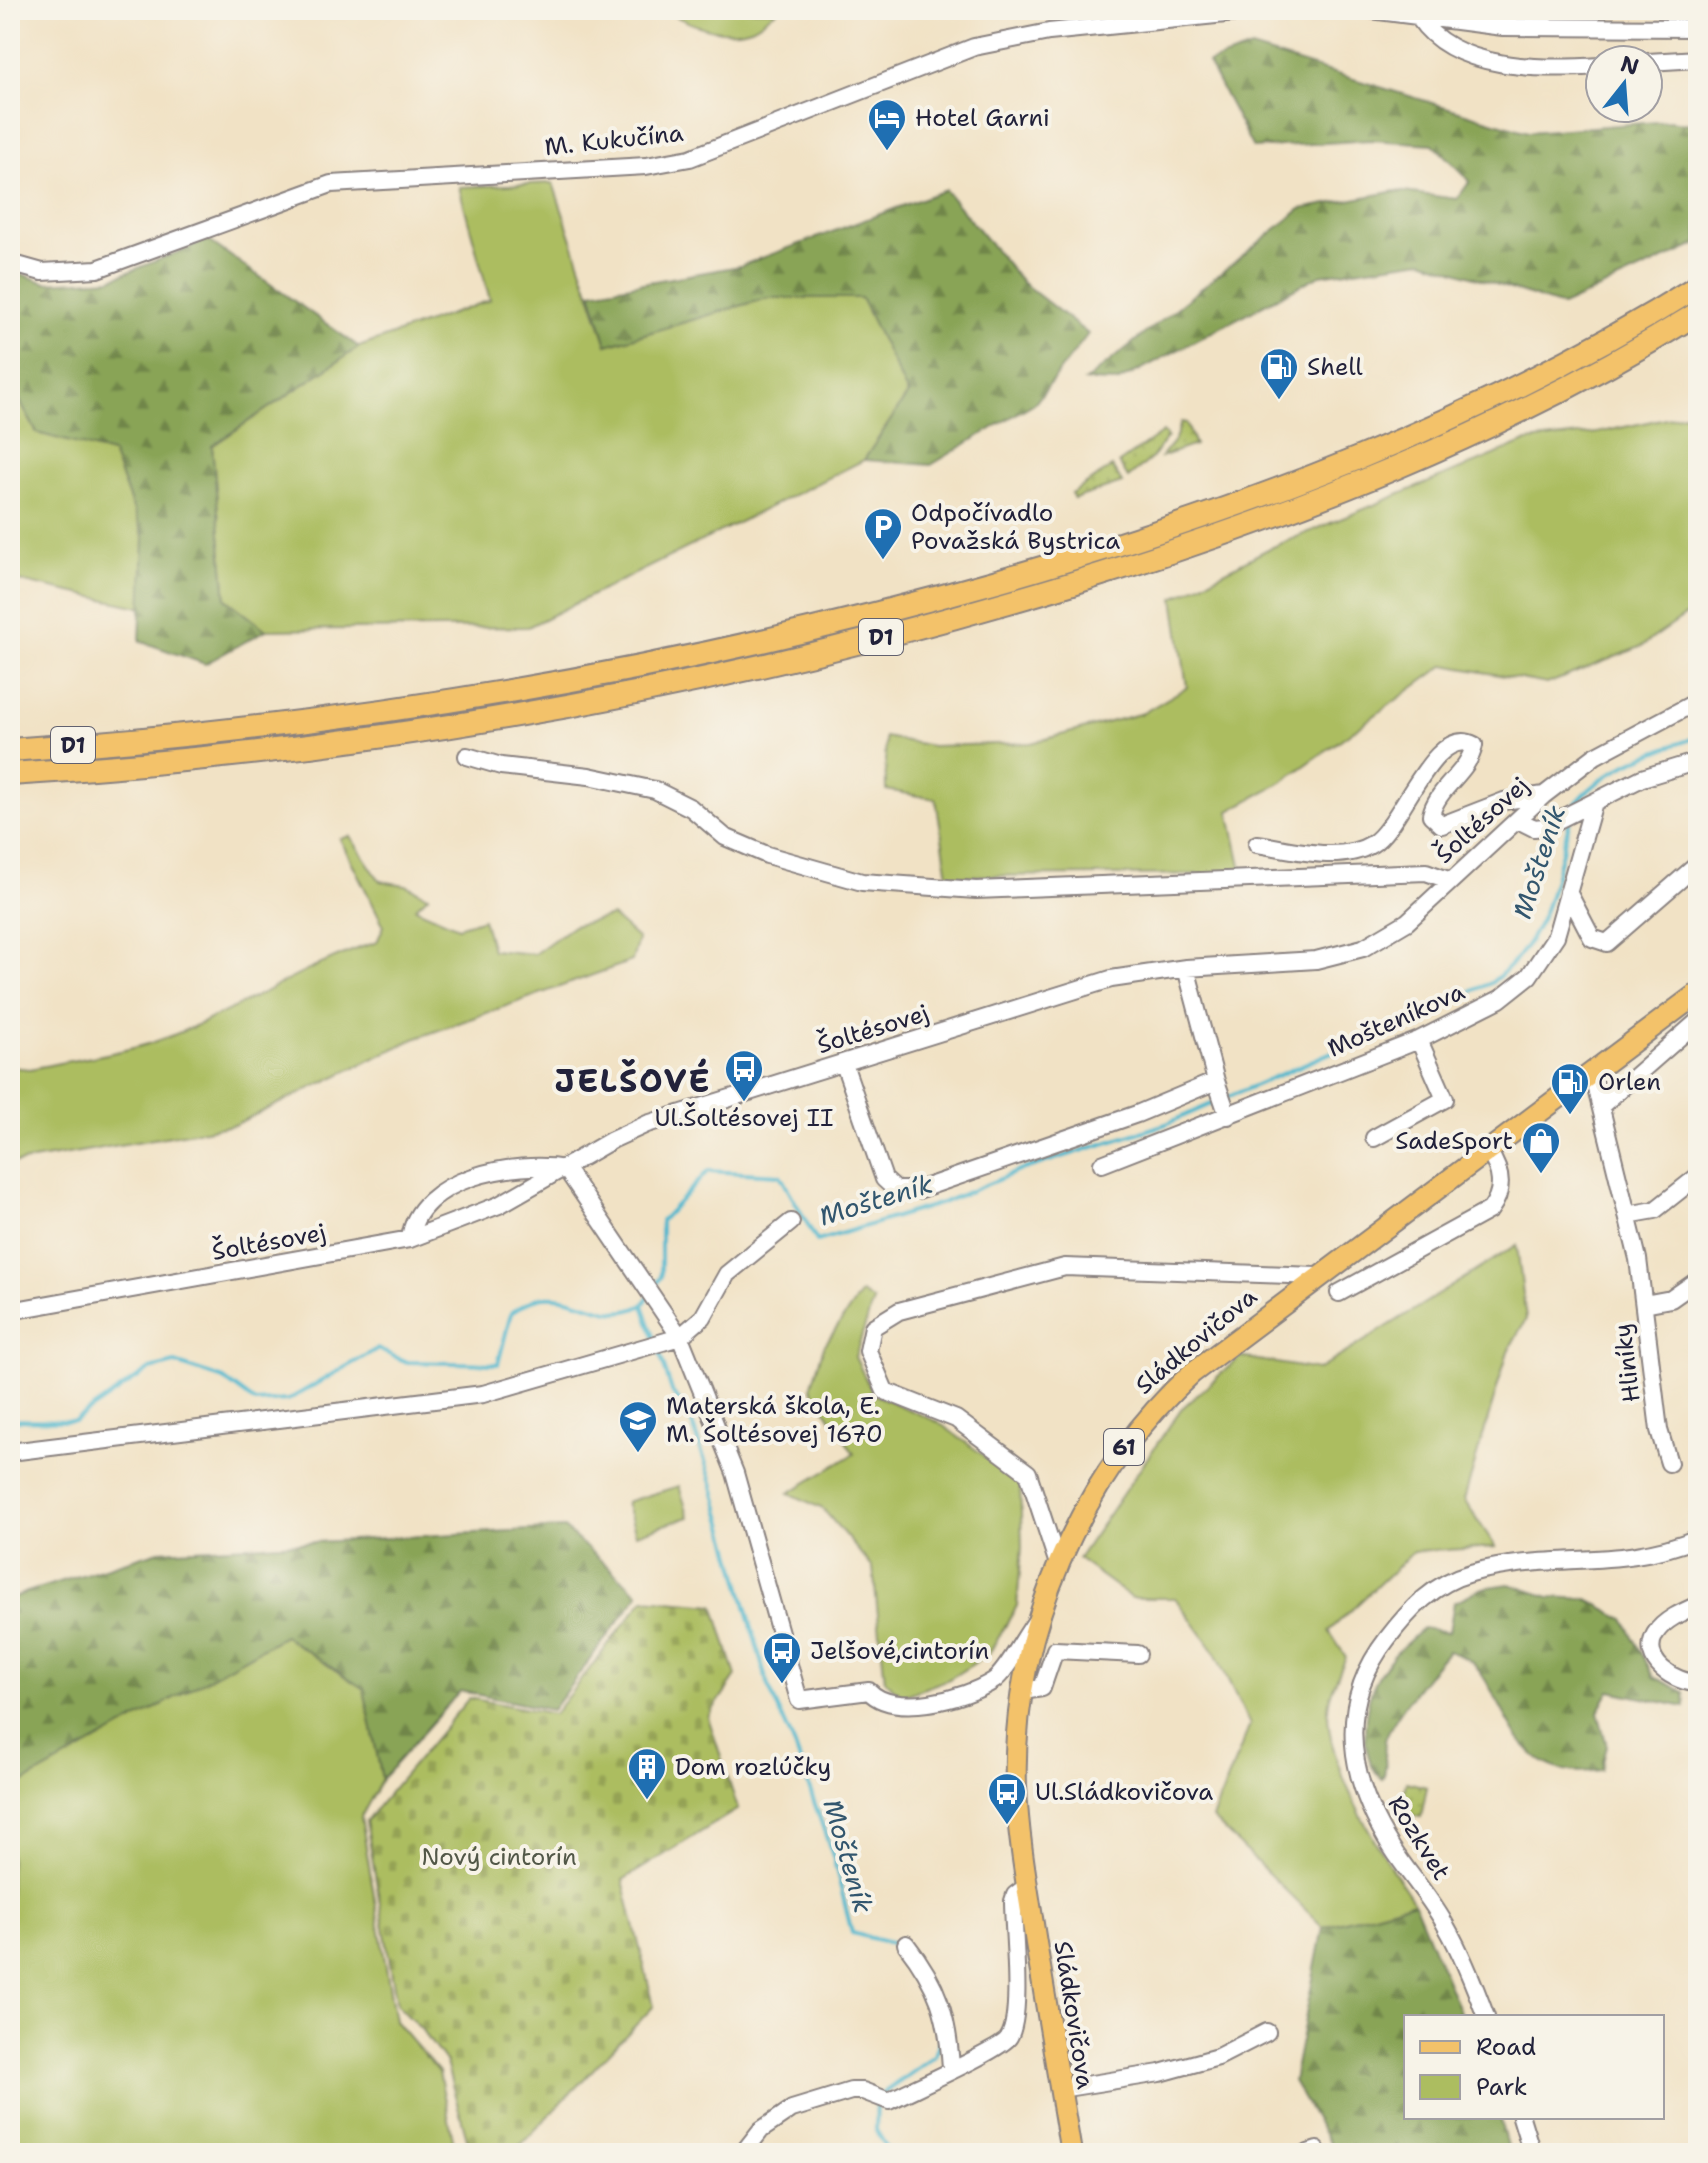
<svg xmlns="http://www.w3.org/2000/svg" width="1708" height="2163" viewBox="0 0 1708 2163" font-family="'Shantell Sans',sans-serif">
  <style>
    .green { fill: #acbd60; stroke: #67704e; stroke-width: 2 }
    .forest { fill: url(#forest-firs); stroke: #566348; stroke-width: 2 }
    .cemetery { fill: url(#cemetery-stones); stroke: #67704e; stroke-width: 2 }
    .park { fill: url(#park-dots); stroke: #67704e; stroke-width: 2 }
    .lines { fill: none; stroke-linecap: round; stroke-linejoin: round }
    .stream { stroke: #4fb7cd; stroke-width: 4 }
    .minor-casing { stroke: #8a8280; stroke-width: 20 }
    .major-casing { stroke: #8a8280; stroke-width: 24 }
    .highway-casing { stroke: #8a8280; stroke-width: 26 }
    .minor { stroke: #fff; stroke-width: 16 }
    .major { stroke: #f3c26a; stroke-width: 20 }
    .highway { stroke: #f3c26a; stroke-width: 22 }
    .labels { text-anchor: middle; stroke-width: 8; stroke-linejoin: round; paint-order: stroke }
    .shield { fill: #f7f3e8; stroke: #62616f; stroke-width: 2 }
    .shield-label { font-size: 22px; font-weight: bold; fill: #22223b }
    .poi-label { font-size: 24px; fill: #22223b; stroke: #f7f3e8; text-anchor: start }
    .street-label { font-size: 24px; fill: #22223b; stroke: #f7f3e8 }
    .park-label { font-size: 24px; fill: #525848; stroke: #f7f3e8 }
    .water-label { font-size: 26px; font-style: italic; fill: #32566e; stroke: #f7f3e8 }
    .district-label { font-size: 32px; font-weight: bold; letter-spacing: 2px; fill: #22223b; stroke: #f7f3e8 }
  </style>
  <defs>
    <pattern id="forest-firs" width="22" height="20" patternUnits="userSpaceOnUse" patternTransform="scale(2)"><rect width="22" height="20" fill="#89a456"/><path d="M5 1l3.5 6h-7zM16 11l3.5 6h-7z" fill="#708548"/></pattern>
    <pattern id="cemetery-stones" width="16" height="16" patternUnits="userSpaceOnUse" patternTransform="scale(2)"><rect width="16" height="16" fill="#acbd60"/><path d="M2 7V4a2 2 0 0 1 4 0v3zM10 15v-3a2 2 0 0 1 4 0v3z" fill="#94a254"/></pattern>
    <pattern id="park-dots" width="8" height="8" patternUnits="userSpaceOnUse" patternTransform="scale(2)"><rect width="8" height="8" fill="#acbd60"/><path d="M2 2h.1M6 6h.1" fill="none" stroke="#94a254" stroke-width="1.8" stroke-linecap="round"/></pattern>
  </defs>
  <rect width="100%" height="100%" fill="#f7f3e8"/>
  <filter id="ink" filterUnits="userSpaceOnUse"><feTurbulence type="fractalNoise" baseFrequency=".0125" numOctaves="2"/><feDisplacementMap in="SourceGraphic" scale="16" xChannelSelector="R" yChannelSelector="G"/><feConvolveMatrix kernelMatrix="1 2 1 2 8 2 1 2 1" color-interpolation-filters="sRGB"/></filter>
  <filter id="wash" filterUnits="userSpaceOnUse"><feTurbulence type="fractalNoise" baseFrequency=".006" numOctaves="4" result="noise"/><feDisplacementMap in="SourceGraphic" scale="32" xChannelSelector="R" yChannelSelector="G"/><feGaussianBlur stdDeviation="1.8" result="paint"/><feColorMatrix in="noise" values="0 0 0 0 0 0 0 0 0 0 0 0 0 0 0 0 0 1.4 0 .05"/><feComposite in="paint" operator="in"/></filter>
  <g filter="url(#wash)">
    <rect width="100%" height="100%" fill="#f1e2c5"/>
    <path class="green" d="M664,10H778C769,15 760,25 751,28C722,38 688,24 664,10Z
      M553,183L607,345L767,298H862L908,394L864,460L528,627L266,630L226,599L212,446L359,347L490,300L459,187Z
      M10,383L37,433L112,453L144,537V608L10,579Z
      M1698,411V607L1640,647L1547,684L1445,665L1282,782L1229,811L1243,874L948,876L936,799L886,790L885,737L932,746L1031,743L1143,713L1187,687L1174,598L1268,549L1528,441L1597,433Z
      M350,836L380,881L406,885L428,896L415,908L458,927L483,919L492,950L534,954L573,926L612,916L638,939L632,961L414,1039L234,1125L10,1164V1067L30,1069C70,1060 113,1055 151,1043C230,1017 299,967 377,942L384,926L340,839Z
      M1517,1245L1526,1319L1508,1351L1464,1500L1496,1547L1413,1552L1329,1631L1346,1657C1340,1672 1328,1694 1328,1710C1327,1770 1381,1854 1414,1902L1323,1927L1212,1818L1250,1725L1214,1651L1175,1598H1132L1078,1559L1181,1409L1240,1357L1318,1370Z
      M861,1293L873,1301L855,1357L873,1394L938,1422L1020,1482L1022,1547L1017,1606L989,1654L949,1679L903,1696L885,1681L873,1568L823,1509L789,1493L854,1454L811,1388L824,1346Z
      M679,1486L689,1517L636,1534L626,1502Z
      M284,1636L364,1689L382,1779L361,1817L395,2021L439,2072L456,2153H10V1790Z"/>
    <path class="forest" d="M1251,48L1528,132L1670,121L1698,125V244L1562,306L1423,260L1320,275L1117,382L1085,381L1301,209L1396,191L1457,199L1470,181L1433,144L1370,140L1253,148L1208,63Z
      M945,190L1023,283L1088,334L1036,402L931,465L864,460L908,394L861,298H767L607,345L591,292L740,266Z
      M208,240L359,347L212,446L226,599L266,630L205,664L140,641L144,537L112,453L37,433L10,383V270L46,283L111,279Z
      M564,1528L639,1594L552,1710L460,1691L382,1779L364,1689L284,1636L10,1790V1599L24,1593L159,1551Z
      M1509,1584L1549,1597L1587,1599L1624,1619L1654,1677L1684,1692L1685,1707L1610,1691L1598,1712L1607,1746L1601,1770C1517,1784 1514,1715 1475,1665C1470,1658 1457,1655 1448,1651C1432,1669 1395,1715 1386,1737C1381,1751 1390,1765 1382,1779C1359,1758 1362,1705 1377,1679C1388,1658 1406,1644 1423,1628L1449,1632L1454,1602L1483,1588Z
      M1414,1902L1462,2017H1406V2117H1499L1509,2153H1335L1293,2081L1323,1927Z"/>
    <path class="cemetery" d="M644,1599L714,1605L736,1676L708,1717L738,1809L623,1880L654,2006L513,2153H471L446,2063L421,2029L397,2005L366,1821L469,1698L554,1714Z"/>
    <path class="park" d="M1181,422L1186,423L1195,445L1161,457L1175,439Z
      M1163,432L1167,437L1152,458L1128,478L1119,463Z
      M1112,467L1122,483L1074,499L1071,494Z
      M1406,1782L1427,1787L1421,1817L1400,1813Z"/>
    <g class="lines">
      <path class="stream" d="M1575,804C1609,765 1651,753 1698,737
        M1226,1098L1491,983C1548,938 1552,886 1570,820
        M653,1289L661,1277V1221L708,1171L780,1175L817,1241L942,1203L1024,1169L1166,1124L1218,1101
        M649,1296L643,1305L655,1340
        M658,1348L673,1394L687,1409L711,1479L768,1686L794,1744L833,1856L852,1933L898,1945L901,1949
        M10,1420L74,1421L150,1369L175,1363L224,1379L255,1402L288,1400L377,1349L407,1362L498,1364L511,1313C521,1307 534,1297 545,1297C582,1294 607,1325 643,1305
        M882,2094L935,2056L941,2035
        M877,2100L876,2130L890,2153"/>
    </g>
  </g>
  <g filter="url(#ink)">
    <g class="lines">
      <defs>
        <path id="minor" d="M1371,10L1503,27L1698,28
          M1419,18C1454,71 1543,70 1600,66
          M1648,62L1698,59
          M10,263L42,272L97,269L331,184L646,166L690,158L974,47L1049,32L1265,10
          M467,756L501,766L589,776L655,790L691,808L725,837L767,855L862,882L976,890L1426,872L1451,881
          M1518,820L1534,828L1544,827L1642,778L1698,761
          M1257,844C1291,849 1340,864 1372,844C1402,826 1433,724 1474,745C1469,773 1437,787 1431,815L1442,825L1504,801L1544,795
          M1568,892L1592,938L1607,943L1698,864
          M844,1064L884,1179L896,1190H918L1137,1114L1216,1081L1186,968
          M1592,1072L1638,1259L1659,1430L1669,1463
          M1216,1081L1228,1116
          M1601,1106L1698,1021
          M1374,1138L1445,1099L1419,1040
          M1102,1164L1419,1040L1500,999L1529,976L1556,936L1594,802
          M1627,1215L1655,1210L1698,1176
          M410,1239C417,1177 516,1160 566,1169L680,1337L735,1473L799,1700L869,1691C893,1718 965,1699 993,1681C1006,1673 1025,1635 1037,1620
          M1339,1293L1490,1210C1505,1190 1502,1171 1488,1151
          M1644,1304L1671,1299L1698,1280
          M10,1311L410,1239L499,1205L612,1140L647,1124L1111,979L1186,968L1316,960L1363,948L1407,922L1544,795L1595,756L1698,701
          M10,1452L483,1394L680,1337L703,1317L727,1274L791,1222
          M1058,1564L1028,1473L956,1419L885,1391L868,1351L873,1327L899,1311L1065,1267L1317,1276
          M1698,1605C1684,1611 1663,1620 1655,1634C1640,1661 1675,1683 1698,1683
          M1023,1691L1042,1688L1055,1650L1138,1654
          M906,1944C938,1985 948,2016 951,2068
          M1486,2017C1475,1987 1463,1956 1447,1928C1432,1899 1409,1875 1392,1848C1349,1780 1335,1706 1387,1639C1409,1610 1434,1583 1471,1573C1549,1551 1619,1571 1698,1538
          M1060,2089L1160,2073L1218,2057L1267,2032
          M1521,2117L1532,2153
          M743,2153L761,2130L792,2109L851,2091H863L889,2101C908,2091 1003,2049 1009,2037C1023,2014 1013,1932 1013,1901L1015,1895L1027,1886
          M1308,2153L1317,2150"/>
        <path id="major" d="M1071,2153C1059,2083 1048,2013 1036,1943C1028,1891 1018,1838 1016,1786C1011,1633 1080,1476 1192,1373L1698,993"/>
        <path id="highway" d="M10,750C345,727 673,673 997,581C1242,511 1481,422 1698,286
          M10,774C369,752 728,688 1073,583C1291,516 1503,434 1698,313"/>
      </defs>
      <use href="#minor" class="minor-casing"/>
      <use href="#major" class="major-casing"/>
      <use href="#highway" class="highway-casing"/>
      <use href="#minor" class="minor"/>
      <use href="#major" class="major"/>
      <use href="#highway" class="highway"/>
    </g>
  </g>
  <defs>
    <symbol id="hotel-pin" viewBox="-11 -11 22 30"><path d="M0 17L-7.5 6A9.5 9.5 0 1 1 7.5 6Z" fill="#1f6fb2" stroke="#f7f3e8"/><path d="M-6-4.5h1.5V1H6V5H4.5V3h-9V5H-6ZM-4 0a1.8 1.8 0 1 1 3.6 0ZM.5 0V-2.5h3Q6-2.5 6 0Z" fill="#fff"/></symbol>
    <symbol id="fuel-pin" viewBox="-11 -11 22 30"><path d="M0 17L-7.5 6A9.5 9.5 0 1 1 7.5 6Z" fill="#1f6fb2" stroke="#f7f3e8"/><path d="M-5.5-6h7V0h2V4h1.3V-2.5L3-4.5l.8-.8L6-3V5H2.5V1h-1V6h-7ZM-4.2-4.7v3.2H.2V-4.7Z" fill="#fff"/></symbol>
    <symbol id="parking-pin" viewBox="-11 -11 22 30"><path d="M0 17L-7.5 6A9.5 9.5 0 1 1 7.5 6Z" fill="#1f6fb2" stroke="#f7f3e8"/><path d="M-3.5-5.5H1a3.5 3.5 0 0 1 0 7H-1V5.5H-3.5ZM-1-3.4V-.6H.8a1.4 1.4 0 0 0 0-2.8Z" fill="#fff"/></symbol>
    <symbol id="bus-pin" viewBox="-11 -11 22 30"><path d="M0 17L-7.5 6A9.5 9.5 0 1 1 7.5 6Z" fill="#1f6fb2" stroke="#f7f3e8"/><path d="M-5-6H5V4H4V6H2V4H-2V6H-4V4H-5ZM-3.5-4V0h7V-4ZM-3.5 1.2v1.5H-2V1.2ZM2 1.2v1.5H3.5V1.2Z" fill="#fff"/></symbol>
    <symbol id="shop-pin" viewBox="-11 -11 22 30"><path d="M0 17L-7.5 6A9.5 9.5 0 1 1 7.5 6Z" fill="#1f6fb2" stroke="#f7f3e8"/><path d="M-5-2.5h2.3a2.7 3.5 0 0 1 5.4 0H5L5.5 6h-11ZM-1.5-2.5h3a1.5 2.3 0 0 0-3 0Z" fill="#fff"/></symbol>
    <symbol id="school-pin" viewBox="-11 -11 22 30"><path d="M0 17L-7.5 6A9.5 9.5 0 1 1 7.5 6Z" fill="#1f6fb2" stroke="#f7f3e8"/><path d="M0-5L7-2L0 1L-7-2ZM-4 1L0 2.5L4 1V4Q0 6-4 4Z" fill="#fff"/></symbol>
    <symbol id="building-pin" viewBox="-11 -11 22 30"><path d="M0 17L-7.5 6A9.5 9.5 0 1 1 7.5 6Z" fill="#1f6fb2" stroke="#f7f3e8"/><path d="M-4-6H4V6H1V3H-1V6H-4ZM-2.5-4.3h1.7v1.8h-1.7ZM.8-4.3h1.7v1.8H.8ZM-2.5-1h1.7V.8h-1.7ZM.8-1h1.7V.8H.8Z" fill="#fff"/></symbol>
  </defs>
  <g fill-rule="evenodd">
    <use href="#hotel-pin" x="865" y="96" width="44" height="60"/>
    <use href="#fuel-pin" x="1257" y="345" width="44" height="60"/>
    <use href="#parking-pin" x="861" y="505" width="44" height="60"/>
    <use href="#bus-pin" x="722" y="1047" width="44" height="60"/>
    <use href="#fuel-pin" x="1548" y="1060" width="44" height="60"/>
    <use href="#shop-pin" x="1519" y="1119" width="44" height="60"/>
    <use href="#school-pin" x="616" y="1398" width="44" height="60"/>
    <use href="#bus-pin" x="760" y="1629" width="44" height="60"/>
    <use href="#building-pin" x="625" y="1745" width="44" height="60"/>
    <use href="#bus-pin" x="985" y="1770" width="44" height="60"/>
  </g>
  <g class="labels">
    <g class="shield">
      <rect x="859" y="619" width="44" height="36" rx="6"/>
      <rect x="51" y="727" width="44" height="36" rx="6"/>
      <rect x="1104" y="1429" width="40" height="36" rx="6"/>
    </g>
    <g class="shield-label">
      <text x="881" y="645">D1</text>
      <text x="73" y="753">D1</text>
      <text x="1124" y="1455">61</text>
    </g>
    <g class="poi-label">
      <text x="915" y="126">Hotel Garni</text>
      <text x="1307" y="375">Shell</text>
      <text x="911" y="521">Odpočívadlo<tspan x="911" dy="28">Považská Bystrica</tspan></text>
      <text x="1598" y="1090">Orlen</text>
      <text x="744" y="1126" text-anchor="middle">Ul.Šoltésovej II</text>
      <text x="1513" y="1149" text-anchor="end">SadeSport</text>
      <text x="666" y="1414">Materská škola, E.<tspan x="666" dy="28">M. Šoltésovej 1670</tspan></text>
      <text x="810" y="1659">Jelšové,cintorín</text>
      <text x="675" y="1775">Dom rozlúčky</text>
      <text x="1035" y="1800">Ul.Sládkovičova</text>
    </g>
    <g class="street-label">
      <text transform="translate(614 140) rotate(-6)" y="8">M. Kukučína</text>
      <text transform="translate(1482 820) rotate(-42)" y="8">Šoltésovej</text>
      <text transform="translate(1396 1020) rotate(-24)" y="8">Mošteníkova</text>
      <text transform="translate(873 1029) rotate(-17)" y="8">Šoltésovej</text>
      <text transform="translate(269 1242) rotate(-10)" y="8">Šoltésovej</text>
      <text transform="translate(1196 1341) rotate(-40)" y="8">Sládkovičova</text>
      <text transform="translate(1627 1363) rotate(-97)" y="8">Hliníky</text>
      <text transform="translate(1419 1838) rotate(58)" y="8">Rozkvet</text>
      <text transform="translate(1074 2015) rotate(81)" y="8">Sládkovičova</text>
    </g>
    <g class="park-label">
      <text x="499" y="1865">Nový cintorín</text>
    </g>
    <g class="water-label">
      <text transform="translate(1539 862) rotate(-72)" y="9">Mošteník</text>
      <text transform="translate(876 1200) rotate(-17)" y="9">Mošteník</text>
      <text transform="translate(848 1856) rotate(74)" y="9">Mošteník</text>
    </g>
    <g class="district-label">
      <text x="633" y="1092">JELŠOVÉ</text>
    </g>
  </g>
  <rect width="1708" height="2163" fill="none" stroke="#f7f3e8" stroke-width="40"/>
  <rect x="1404" y="2015" width="260" height="104" fill="#f7f3e8" stroke="#a29fa3" stroke-width="2"/>
  <rect x="1420" y="2041" width="40" height="12" fill="#f3c26a" stroke="#a29fa3" stroke-width="2"/>
  <text x="1476" y="2055" font-size="24" fill="#22223b">Road</text>
  <rect x="1420" y="2075" width="40" height="24" fill="#acbd60" stroke="#a29fa3" stroke-width="2"/>
  <text x="1476" y="2095" font-size="24" fill="#22223b">Park</text>
  <g transform="translate(1624 84) rotate(17)"><circle r="38" fill="#f7f3e8" stroke="#a29fa3" stroke-width="2"/>
  <path d="M0-6L14 30L0 20L-14 30Z" fill="#1f6fb2"/>
  <text y="-12" font-size="22" font-weight="bold" text-anchor="middle" fill="#22223b">N</text>
  </g>
</svg>
